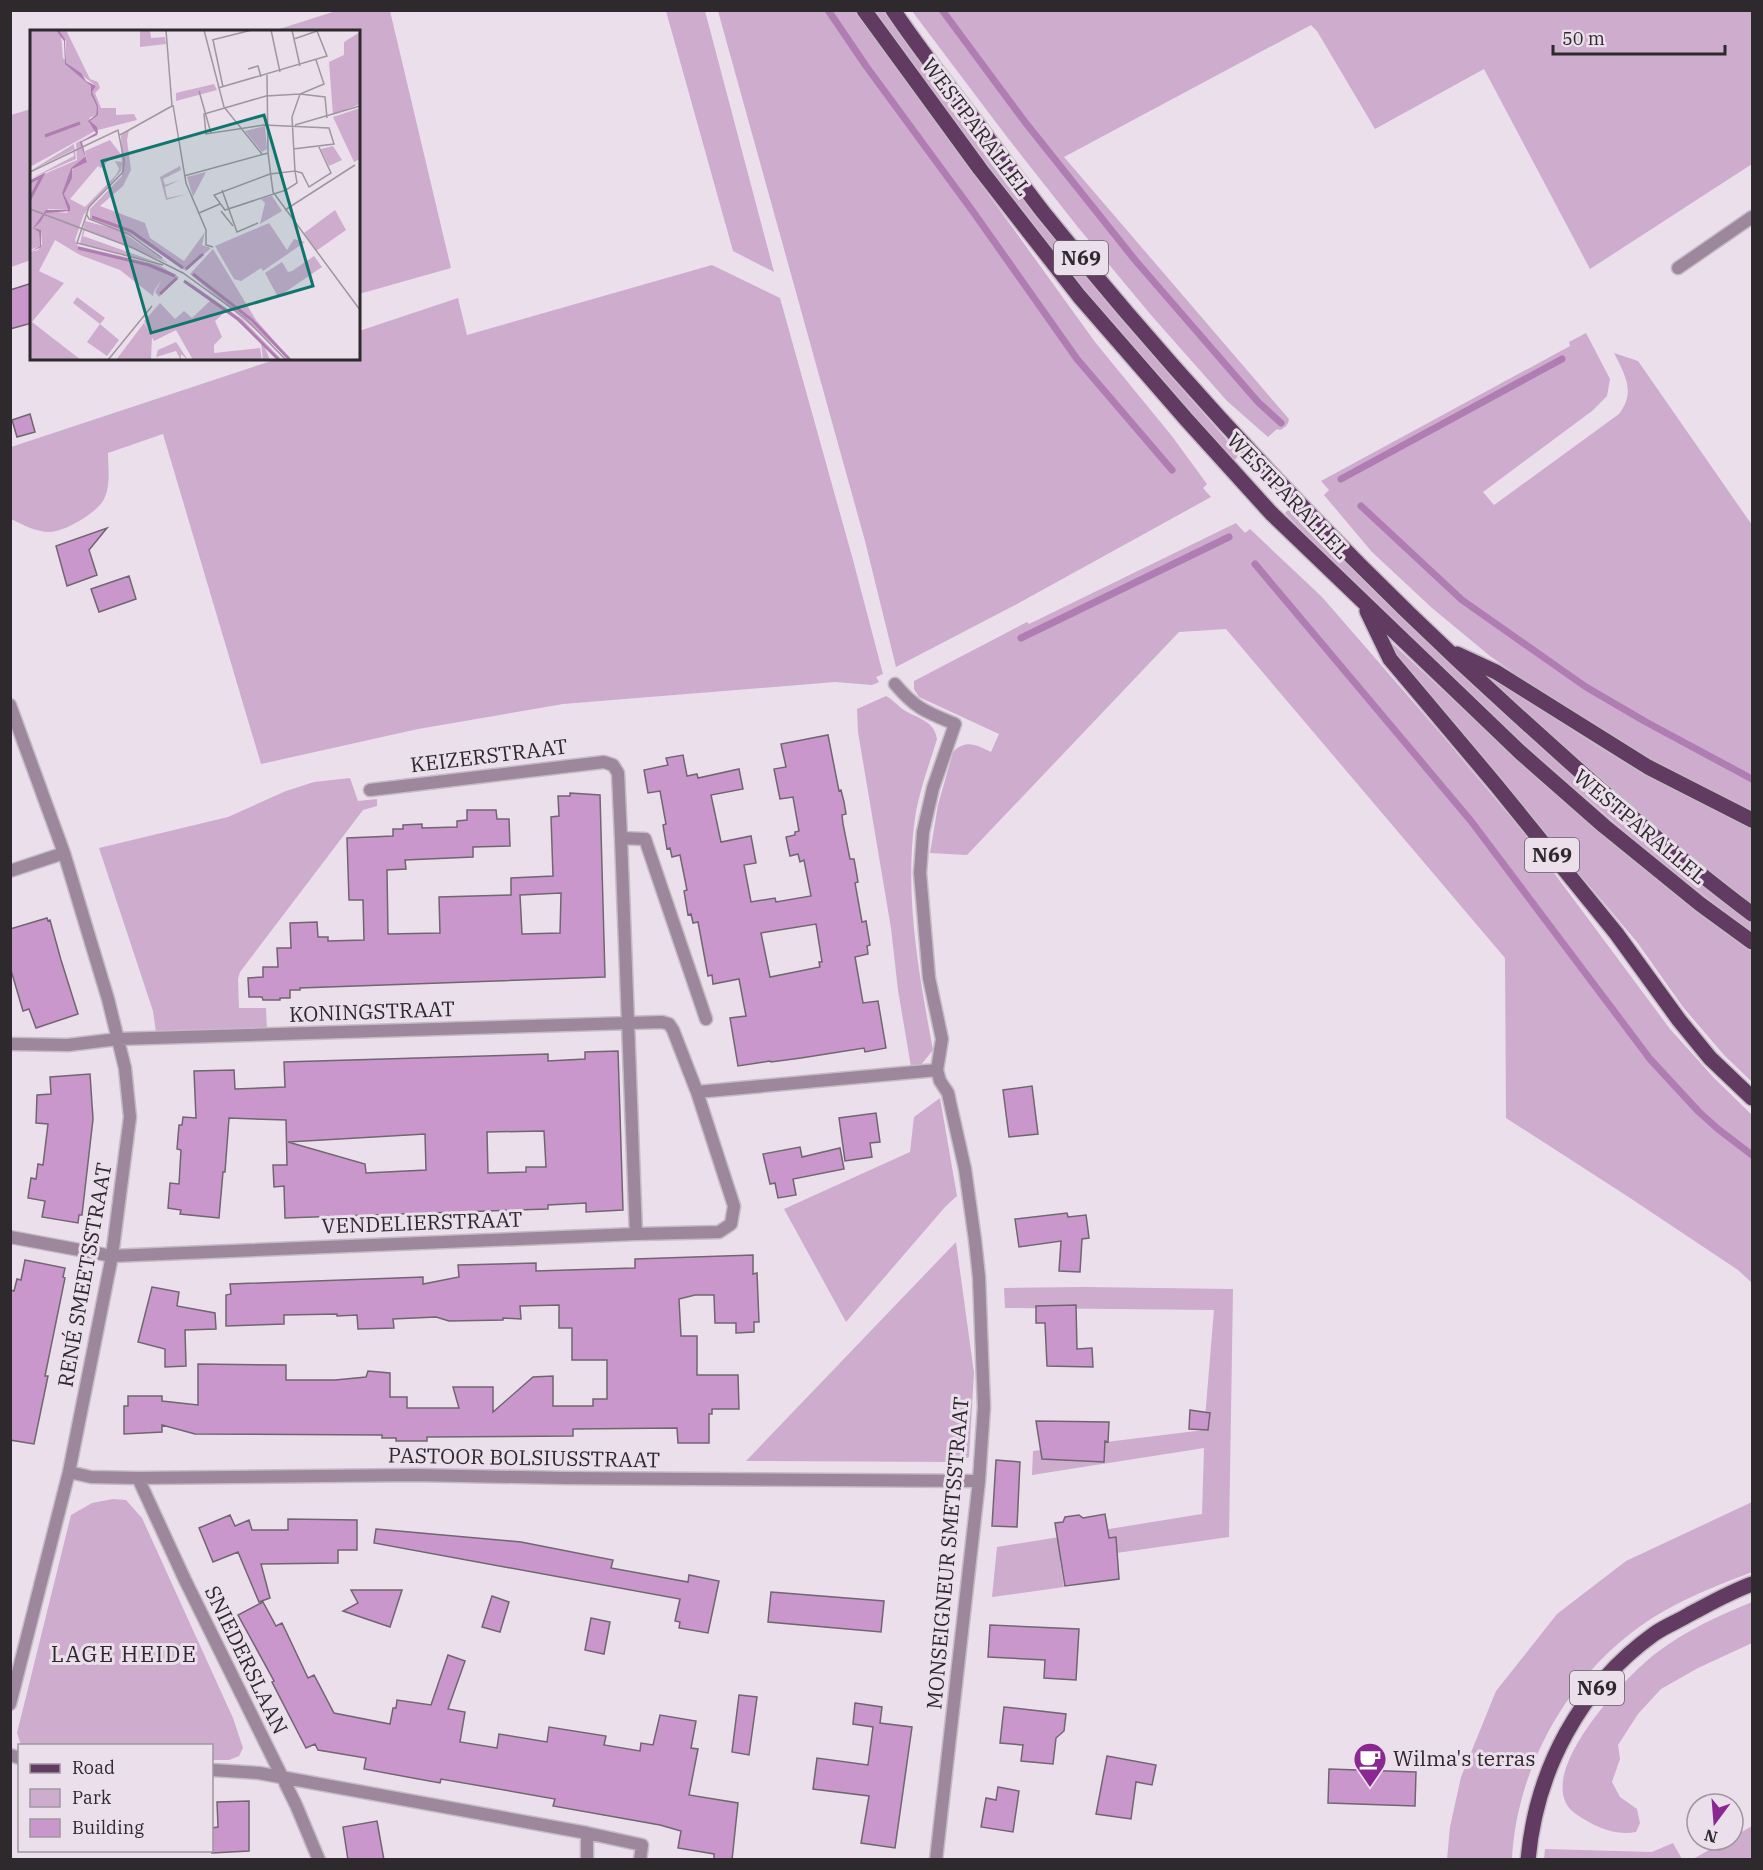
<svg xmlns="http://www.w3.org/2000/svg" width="1763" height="1870" viewBox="0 0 1763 1870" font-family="'IBM Plex Serif',serif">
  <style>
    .green { fill: #cdacce }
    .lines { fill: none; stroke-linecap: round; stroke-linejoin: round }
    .stream { stroke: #af7db1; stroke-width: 7 }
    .building { fill: #ca97cc; stroke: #706570; stroke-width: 1.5; fill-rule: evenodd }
    .street-casing { stroke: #c5bbc5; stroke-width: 15 }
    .primary-casing { stroke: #c5bbc5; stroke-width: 18 }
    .street { stroke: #9d879d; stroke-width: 12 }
    .primary { stroke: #613b62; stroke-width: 15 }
    .labels { text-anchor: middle; stroke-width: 6; stroke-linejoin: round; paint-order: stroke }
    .shield { fill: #ebdfeb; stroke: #666066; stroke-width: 1.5 }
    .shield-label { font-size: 20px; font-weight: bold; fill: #2d292d }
    .street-label { font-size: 21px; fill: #2d292d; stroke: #ebdfeb }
    .poi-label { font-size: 21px; fill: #2d292d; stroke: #ebdfeb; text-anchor: start }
    .neighbourhood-label { font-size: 22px; letter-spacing: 1.5px; fill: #2d292d; stroke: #ebdfeb }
    .inset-river { fill: none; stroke: #af7db1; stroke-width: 3 }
    .inset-road { fill: none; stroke: #9f969f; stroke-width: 1.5 }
    .view { fill: #0f766e; fill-opacity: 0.15; stroke: #0f766e; stroke-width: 3 }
    .inset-edge { fill: none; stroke: #2d292d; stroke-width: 3 }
  </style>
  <rect width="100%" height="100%" fill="#ebdfeb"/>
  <path class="green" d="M339,10L390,11L451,268L359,294L358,32L273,31Z
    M666,11H705L774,272L733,251Z
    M718,11H856L1095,342L1171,435L1207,484L1203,488L1211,497L1017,604L896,667L865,541Z
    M872,11H885C959,117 1038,222 1123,321C1161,366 1201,410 1240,455L1234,460C1100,322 986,166 872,11Z
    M912,11H1752V164L1590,269L1484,69L1375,129L1317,31L1311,25L1064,157L1289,419C1288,425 1286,427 1280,430L1277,429L1268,437L1227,401L1151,315L1077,226L1007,137Z
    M31,109V260L11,267V115Z
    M712,265L780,298L853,560L883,674L876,677L879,682L872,685L835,682L563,704L418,729L261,764L163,434L108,453C108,468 111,485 104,499C97,513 66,531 50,532C36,532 23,525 11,519V447L277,359L358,358L359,331L458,298L467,335Z
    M1586,333L1610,379L1607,396L1592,411L1483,492L1494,505L1619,414C1636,392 1625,375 1614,353L1638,361L1752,525V812L1645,757L1560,706L1490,656L1432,608L1372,552L1324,495L1329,490L1321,481L1570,346L1569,342Z
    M1291,507C1437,658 1587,794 1752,923V933L1651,854L1515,737L1340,570L1285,513Z
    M1236,523L1245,533L1250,529L1322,597L1441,734L1528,838L1670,1029L1714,1078L1752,1115V1283L1738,1270L1627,1196L1506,1118L1505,958L1226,629L1179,632L967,855L930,853L938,805L953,752C966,739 976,745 991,752L999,734L919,697L914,689V681L1027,622L1029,624Z
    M1393,644L1479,724L1607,836L1752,952V1082L1724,1055L1683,1007L1637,942L1391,652L1390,647Z
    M1493,676C1548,715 1605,753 1665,785C1694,800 1723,813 1752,828V904C1661,834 1574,757 1488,680Z
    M886,696C892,699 896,704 901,708C916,719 934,719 937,739C929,765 919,792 915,818C904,895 919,975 933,1050L920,1066L911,1067L898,990L891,928L858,732L857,709Z
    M350,778L358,801L377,799V806L363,810L240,972L238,979L239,1008H266L267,1029L156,1032L153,1011L99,848L228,817L286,791L314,782Z
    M940,1098L957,1196L945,1207L846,1322L784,1209L910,1152L914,1117Z
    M956,1242L974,1373L969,1457L958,1462L746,1461Z
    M1084,1287L1233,1289L1229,1537L1060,1561L1064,1587L992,1597L997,1547L1202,1514L1204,1448L1032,1475L1033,1451L1204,1430L1214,1310L1005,1308L1004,1288Z
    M113,1499L126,1500L142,1518L233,1718L243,1748L239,1756L229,1760H212V1746L21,1745L17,1733L71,1515L92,1503Z
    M1752,1502V1572C1723,1583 1692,1595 1664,1611C1577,1660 1517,1760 1512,1859H1447L1450,1827L1461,1777L1496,1691L1557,1614L1626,1561Z
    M1752,1602V1643L1698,1668L1661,1689L1638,1714L1618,1745L1620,1759L1612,1782L1620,1797L1637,1809L1640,1823L1636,1832C1614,1836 1595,1827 1576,1814C1526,1780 1629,1672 1659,1651C1687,1630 1720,1615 1752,1602Z
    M1752,1826V1859H1693L1727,1840H1733V1837Z
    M1673,1843L1682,1859H1544L1545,1849L1652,1852Z"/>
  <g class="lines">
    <path class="stream" d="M828,10L866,66L974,213L1077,359L1172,470
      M942,10L1025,122L1135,260L1258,402L1281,423
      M1341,479L1562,359
      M1361,506L1462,600L1586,687L1646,722L1752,779
      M1255,564L1471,821L1650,1059L1699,1112L1718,1129L1752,1155
      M1021,638L1229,537"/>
  </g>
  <path class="building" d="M32,283V323L10,329V290Z
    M30,414L35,432L17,437L12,420Z
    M107,528L89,550L97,575L67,586L56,546Z
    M129,576L136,599L99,612L91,589Z
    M828,735L839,791L841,790L844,802L846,814L842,815L843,824L850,859H854L856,870L858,882L855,883L862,922L866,921L870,945L867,946L868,954L855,957L863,1003L878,1001L886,1048L865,1052L864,1048L801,1058L771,1062L770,1061L738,1066L730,1018L746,1016L739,979L713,984L712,975L708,976L698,922L693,923L691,914L688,915L684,891L687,890L680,855L672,857L670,848L667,849L663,825L666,824L660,791L648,793L644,770L668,765L666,758L683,755L687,776L697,774L698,778L739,769L743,789L711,795L721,842L751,836L756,863L744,865L751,902L775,898L776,902L811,896L804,860L800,862L798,854L790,856L786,837L795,835V832L799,831L793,797L780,799L774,769L786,767L781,744ZM816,924L822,962H819L820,967L770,977L761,933Z
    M570,793L600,795L605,977L300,988V990H290V998H280V1000H263L262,997H249L248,978L263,977V967H278L277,948H291L290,923L317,922L318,937H328V941L364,940L363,900H349L347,838L393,836V829H403V825L422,824V828L457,827V821L467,820V810H496L497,819H509L510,846L473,847V857L405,860L406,869L387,870L388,934L440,933L439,897L511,895V878L553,876L551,817L559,816L558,796H570ZM561,893L560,933L522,934L520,895Z
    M47,918L48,921L50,920L61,960L78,1014L36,1028L29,1009L23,1011L10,967V929Z
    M618,1051L623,1210L586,1212V1203L548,1205V1209L285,1218L284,1186L274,1187L273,1165H287L286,1120L229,1118L225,1172H223L219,1218L180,1214L181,1210L168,1208L170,1183L179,1184L181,1150L177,1149L179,1125H182L183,1117L196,1118L194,1071L234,1070L235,1089L285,1087L284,1062L548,1054V1061L585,1059V1052ZM544,1131L546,1167H526V1172L488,1173L487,1132ZM425,1134L426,1170L366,1173L365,1164L288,1142Z
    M90,1074L93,1119L82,1215H79L78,1223L42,1217L45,1201L28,1198L31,1178L36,1179L38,1164L43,1165L48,1124L36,1123L37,1095L51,1094L50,1077Z
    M1032,1086L1038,1134L1009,1137L1003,1090Z
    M876,1113L880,1142L870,1143L872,1157L845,1161L839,1118Z
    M800,1147L802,1157L840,1148L844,1169L793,1179L796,1195L778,1198L775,1183L770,1184L763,1154Z
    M1067,1213L1068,1217L1086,1215L1087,1222L1089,1238L1082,1239L1080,1272L1059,1271L1061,1241L1019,1247L1015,1219Z
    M753,1255V1274L757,1273L759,1322H754V1332L736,1333V1323H715L714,1295H695L679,1299L681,1336H697V1375H738L739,1409H712V1414H709V1443H678L677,1428L573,1429V1436L427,1437V1441H396V1438H382V1435L195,1434L162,1425V1432L124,1434V1406H128V1396H162V1401L198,1405V1364L286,1365V1380H335L366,1377L368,1371L390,1373V1397H407V1408H459L453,1387H493V1412L533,1377L553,1376V1406H593V1399H607V1360H572V1328H559V1305L520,1306L521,1319L503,1318V1320L449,1321L436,1317L393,1319L394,1328L358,1329L357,1315L337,1316V1314L284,1315V1324L226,1326V1295L231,1294L230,1284L423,1277V1284L459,1277L458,1265L536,1263V1271L600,1269L635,1268V1259Z
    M25,1260L65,1268L63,1277L65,1278L45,1376H48L34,1444L10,1440V1290L14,1291L17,1279L21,1280Z
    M152,1287L179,1292L177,1306L215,1313L216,1329L185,1330L186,1366L165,1367V1349L138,1342Z
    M1076,1305L1077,1349L1092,1348L1093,1367L1047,1366L1045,1323H1036V1306Z
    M1190,1410L1210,1413L1208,1430L1189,1429Z
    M1036,1421L1109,1422L1108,1442L1105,1441L1104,1462L1042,1459Z
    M996,1460L1020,1462L1017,1527L992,1526Z
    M1105,1514L1109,1538L1116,1537L1119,1579L1065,1586L1055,1523L1063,1522L1065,1517L1079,1515L1083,1518Z
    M230,1515L235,1526L249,1520L252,1530H288V1519L357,1520V1550H338V1563L261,1564L270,1598L259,1602L238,1552L213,1562L199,1528Z
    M376,1529L521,1542L613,1560L611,1568L688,1582L689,1575L719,1581L708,1633L679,1628L680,1622L675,1621L680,1599L374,1543Z
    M351,1590H402L390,1627L343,1611L358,1603Z
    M771,1592L884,1601L881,1632L768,1622Z
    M492,1596L509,1602L500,1632L482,1627Z
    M263,1602L276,1626L282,1623L308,1678L314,1675L334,1713L390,1724L393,1708H396L397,1700L431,1705L448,1655L465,1661L448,1709L465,1712L460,1742L497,1748L499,1734L547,1742L549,1727L606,1736L604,1745L640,1751L641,1743L653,1745L660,1715L696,1721L691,1748L698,1749L689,1795L738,1803L732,1860H714V1854L678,1848L681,1831L660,1825L553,1806L555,1799L441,1779L440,1783L364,1769L366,1758L318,1750L315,1744L306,1748L272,1682L274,1681L238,1615Z
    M591,1618L610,1622L604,1654L585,1650Z
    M990,1625L1079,1629L1076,1680L1044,1678L1045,1660L988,1657Z
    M739,1695L757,1697L749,1755L732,1752Z
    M855,1703L882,1707L880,1723L912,1727L895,1848L861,1843L869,1796L813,1789L817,1758L868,1765L873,1727L853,1724Z
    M1004,1707L1066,1714L1064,1731L1056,1738L1053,1764L1021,1761L1023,1745L1000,1743Z
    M1107,1756L1156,1765L1152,1785L1136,1782L1131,1819L1096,1814Z
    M1329,1769L1416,1772L1415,1806L1328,1803Z
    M998,1787L1019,1791L1013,1832L981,1827L986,1798L996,1800Z
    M249,1801V1851L212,1853V1828L218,1827L217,1802Z
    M377,1821L384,1860H348L343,1827Z"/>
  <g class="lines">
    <defs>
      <path id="street" d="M1678,268L1752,217
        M895,684C916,709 926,712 955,724L933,788L923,832L920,873L929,978L942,1039L937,1070L940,1081L948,1093L951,1107L965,1169L975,1240L979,1277L984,1407L979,1481L936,1860
        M10,705L64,853L108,999L125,1068L130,1117L112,1256L69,1472L10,1704
        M370,790L604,762L613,765L618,773L621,838L636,1234
        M621,838L645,839L706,1019
        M10,871L64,853
        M10,1044L68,1045L118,1039L662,1022L669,1024L673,1030L697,1092L734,1206L731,1224L719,1232L636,1234L112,1256L10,1237
        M697,1092L937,1070
        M69,1472L91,1477L138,1478L415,1475L564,1478L979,1481
        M138,1478L185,1580L296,1805L319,1860
        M10,1755L20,1758
        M212,1770L259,1773L587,1833L642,1845L640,1860
        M587,1833V1860"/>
      <path id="primary" d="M864,10L980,169L1079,296L1186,419L1271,513L1521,753L1604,826L1700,904L1752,942
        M893,10C918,47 945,82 972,117C996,149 1019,181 1043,212C1187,390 1343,557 1513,711C1590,781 1668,851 1752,914
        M1367,611L1390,659L1496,785L1616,933L1679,1020L1710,1058L1752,1098
        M1457,654L1496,672L1648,767L1752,820
        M1528,1860C1536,1770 1580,1687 1654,1634C1665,1626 1679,1621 1690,1614C1711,1603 1730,1592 1752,1584"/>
    </defs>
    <use href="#street" class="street-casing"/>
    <use href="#primary" class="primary-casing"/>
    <use href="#street" class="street"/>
    <use href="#primary" class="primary"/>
  </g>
  <defs>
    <symbol id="cafe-pin" viewBox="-11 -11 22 30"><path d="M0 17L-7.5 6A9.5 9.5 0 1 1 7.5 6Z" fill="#8a2790" stroke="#ebdfeb"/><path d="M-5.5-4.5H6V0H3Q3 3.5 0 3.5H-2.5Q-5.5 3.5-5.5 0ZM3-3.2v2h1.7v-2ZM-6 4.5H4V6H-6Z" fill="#fff"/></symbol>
  </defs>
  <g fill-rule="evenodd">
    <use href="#cafe-pin" x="1351" y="1740" width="38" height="52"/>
  </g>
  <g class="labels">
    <g class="shield">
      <rect x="1054" y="241" width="54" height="34" rx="4.5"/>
      <rect x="1525" y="838" width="54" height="34" rx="4.5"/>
      <rect x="1570" y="1671" width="54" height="34" rx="4.5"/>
    </g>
    <g class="shield-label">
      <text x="1081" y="265">N69</text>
      <text x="1552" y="862">N69</text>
      <text x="1597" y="1695">N69</text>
    </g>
    <g class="street-label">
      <text transform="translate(976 127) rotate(53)" y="7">WESTPARALLEL</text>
      <text transform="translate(1288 496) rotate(46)" y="7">WESTPARALLEL</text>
      <text transform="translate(489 756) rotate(-7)" y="7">KEIZERSTRAAT</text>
      <text transform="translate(1640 827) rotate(40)" y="7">WESTPARALLEL</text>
      <text transform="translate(372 1012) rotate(-2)" y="7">KONINGSTRAAT</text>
      <text transform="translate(422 1223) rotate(-2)" y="7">VENDELIERSTRAAT</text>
      <text transform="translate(85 1275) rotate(-80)" y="7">RENÉ SMEETSSTRAAT</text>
      <text transform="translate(524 1458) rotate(1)" y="7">PASTOOR BOLSIUSSTRAAT</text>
      <text transform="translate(948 1553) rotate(-85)" y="7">MONSEIGNEUR SMETSSTRAAT</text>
      <text transform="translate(246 1660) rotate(64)" y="7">SNIEDERSLAAN</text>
    </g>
    <g class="poi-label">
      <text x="1393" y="1766">Wilma's terras</text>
    </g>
    <g class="neighbourhood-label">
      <text x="124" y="1662">LAGE HEIDE</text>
    </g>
  </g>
  <g transform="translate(30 30)">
    <rect width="330" height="330" fill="#ebdfeb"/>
    <path d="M0,0H26L31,5L33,28L61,56L67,78L66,86L60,87L59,93L65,101L0,137ZM29,0H36L60,49L68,52L70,58L65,63L71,78H86V85L104,84L107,90L68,100L61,93L60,89L68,85L62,62L66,56L36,33V11ZM110,0H120L121,8L135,7L136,14L110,17ZM330,2V74L303,85L299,32L314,25V12ZM184,54L187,60L146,71V63ZM330,78V129L324,132L303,87ZM235,96L237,119L232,122L215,101ZM99,100L97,110L101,140L93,156L70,176L115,193L120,208L154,231L175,202L172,215L181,218L156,241L103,206L60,189V179L92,146L91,106ZM66,102L51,110L55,128L41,138L32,163L38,180L18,179L3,198L9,201L10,216L0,220V150L47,130L46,113ZM80,110L93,127L79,130L71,138L68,136L40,169L55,177L86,145L89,139L85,131L92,132L91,141L54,184L45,210L48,216L129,235L149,247L129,267L125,262L132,249L124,261L123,266L90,240L50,225L25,210L9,241L34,253L2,292L51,330H0V222L8,220L12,214L11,201L4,198L18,181L37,183L40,176L34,164L43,138L57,131L55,121ZM44,114L46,129L0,149L44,126L43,120L0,141ZM303,116L312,130L299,136L291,119ZM150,136L151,140L133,149L135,155L150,150L135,157L137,168L157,164L136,170L130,147ZM176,142L163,167L157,147ZM242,166L252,181L230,194L235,173L231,169ZM305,180L316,200L286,221L274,203ZM55,191L89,200L138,233L55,199L53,206L129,233L50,214ZM239,193L257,220L264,209L275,212L233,241L231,238L211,251L204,249L185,216ZM183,219L226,290L261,330L160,244ZM284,226L292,237L248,267L235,243L252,232L258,242L262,241ZM155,249L213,290L252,330H248L234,315L240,330H233L231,312L196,281L185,291L192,307L184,315V323L230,318L232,330H163L146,300L124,311L114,291L130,273L145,289L154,281L162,288L181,270ZM47,267L75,288L70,294L43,273ZM114,293L122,306L121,330H86ZM70,294L89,310L77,326L57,312ZM146,312L158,330L151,324V330H131L150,329L146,321L126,327L128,320Z" fill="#cdacce"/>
    <path d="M26,0H29L35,9L36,33L51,43L56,51L66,56L62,62L68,76V85L60,91L67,97L68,102L67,105L52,112L57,132L42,139V148L34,164L40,176V181L16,183L10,192L4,198L11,200V217L0,222L10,216L9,202L3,198L16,180H38L32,163L41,138L55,127L50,112L66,103L58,91L66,85L67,77L61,64V56L35,34L34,11Z" fill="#af7db1"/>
    <path class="inset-river" d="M15,106L50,93M0,152L12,146L0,169M62,187L101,201L153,238M48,218L119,235L145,246M156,239L173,224M163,244L222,290L260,330M154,251L208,289L249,330M130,264L147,248"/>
    <path class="inset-road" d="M174,0L194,77L232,124M241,0L250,42M262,0L270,36M182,10L222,0M183,10L193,57M286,30L294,54L270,64L262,87L265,141L272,143L279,157L301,143L289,117M218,39L228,36L231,47M237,45L238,123L243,162L330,280M188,58L297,26L287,1L264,9M169,61L181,103M143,75L156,153L176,200V215L183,217M265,95L330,76M90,105L142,76L136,0M263,119L304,114L299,98L234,95L176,104L174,84L236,66L270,64L295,67L297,88M265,141L267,153L256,160L195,180L184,165L240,144ZM0,142L88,100L94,130L93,142L59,177L47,213L133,235M154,146L238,123M192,160L207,202L228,193M0,179L103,218L153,243L215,288L256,330M255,180L325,135M191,181L203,196M56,183L59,189L98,204L132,228M169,183L190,174M78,330L122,276"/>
    <path class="view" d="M234,85L283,256L121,303L72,131Z"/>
    <rect width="330" height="330" class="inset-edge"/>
  </g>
  <rect width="1763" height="1870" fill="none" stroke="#2d292d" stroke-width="24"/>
  <rect x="18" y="1744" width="195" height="108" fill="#ebdfeb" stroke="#9f969f" stroke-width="1.5"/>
  <rect x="30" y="1764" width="30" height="9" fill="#613b62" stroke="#9f969f" stroke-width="1.5"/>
  <text x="72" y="1774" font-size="18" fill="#2d292d">Road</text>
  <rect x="30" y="1789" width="30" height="18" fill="#cdacce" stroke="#9f969f" stroke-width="1.5"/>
  <text x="72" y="1804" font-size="18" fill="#2d292d">Park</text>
  <rect x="30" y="1819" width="30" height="18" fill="#ca97cc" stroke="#9f969f" stroke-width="1.5"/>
  <text x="72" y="1834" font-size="18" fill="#2d292d">Building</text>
  <g transform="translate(1715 1822) rotate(196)"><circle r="28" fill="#ebdfeb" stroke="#9f969f" stroke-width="1.5"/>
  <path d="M0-4.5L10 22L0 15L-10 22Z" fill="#8a2790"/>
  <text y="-9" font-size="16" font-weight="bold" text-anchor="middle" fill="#2d292d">N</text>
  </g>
  <path d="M1553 45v9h172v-9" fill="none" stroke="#2d292d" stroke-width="3"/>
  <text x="1562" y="45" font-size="18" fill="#2d292d" stroke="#ebdfeb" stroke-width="4.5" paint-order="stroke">50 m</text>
</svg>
